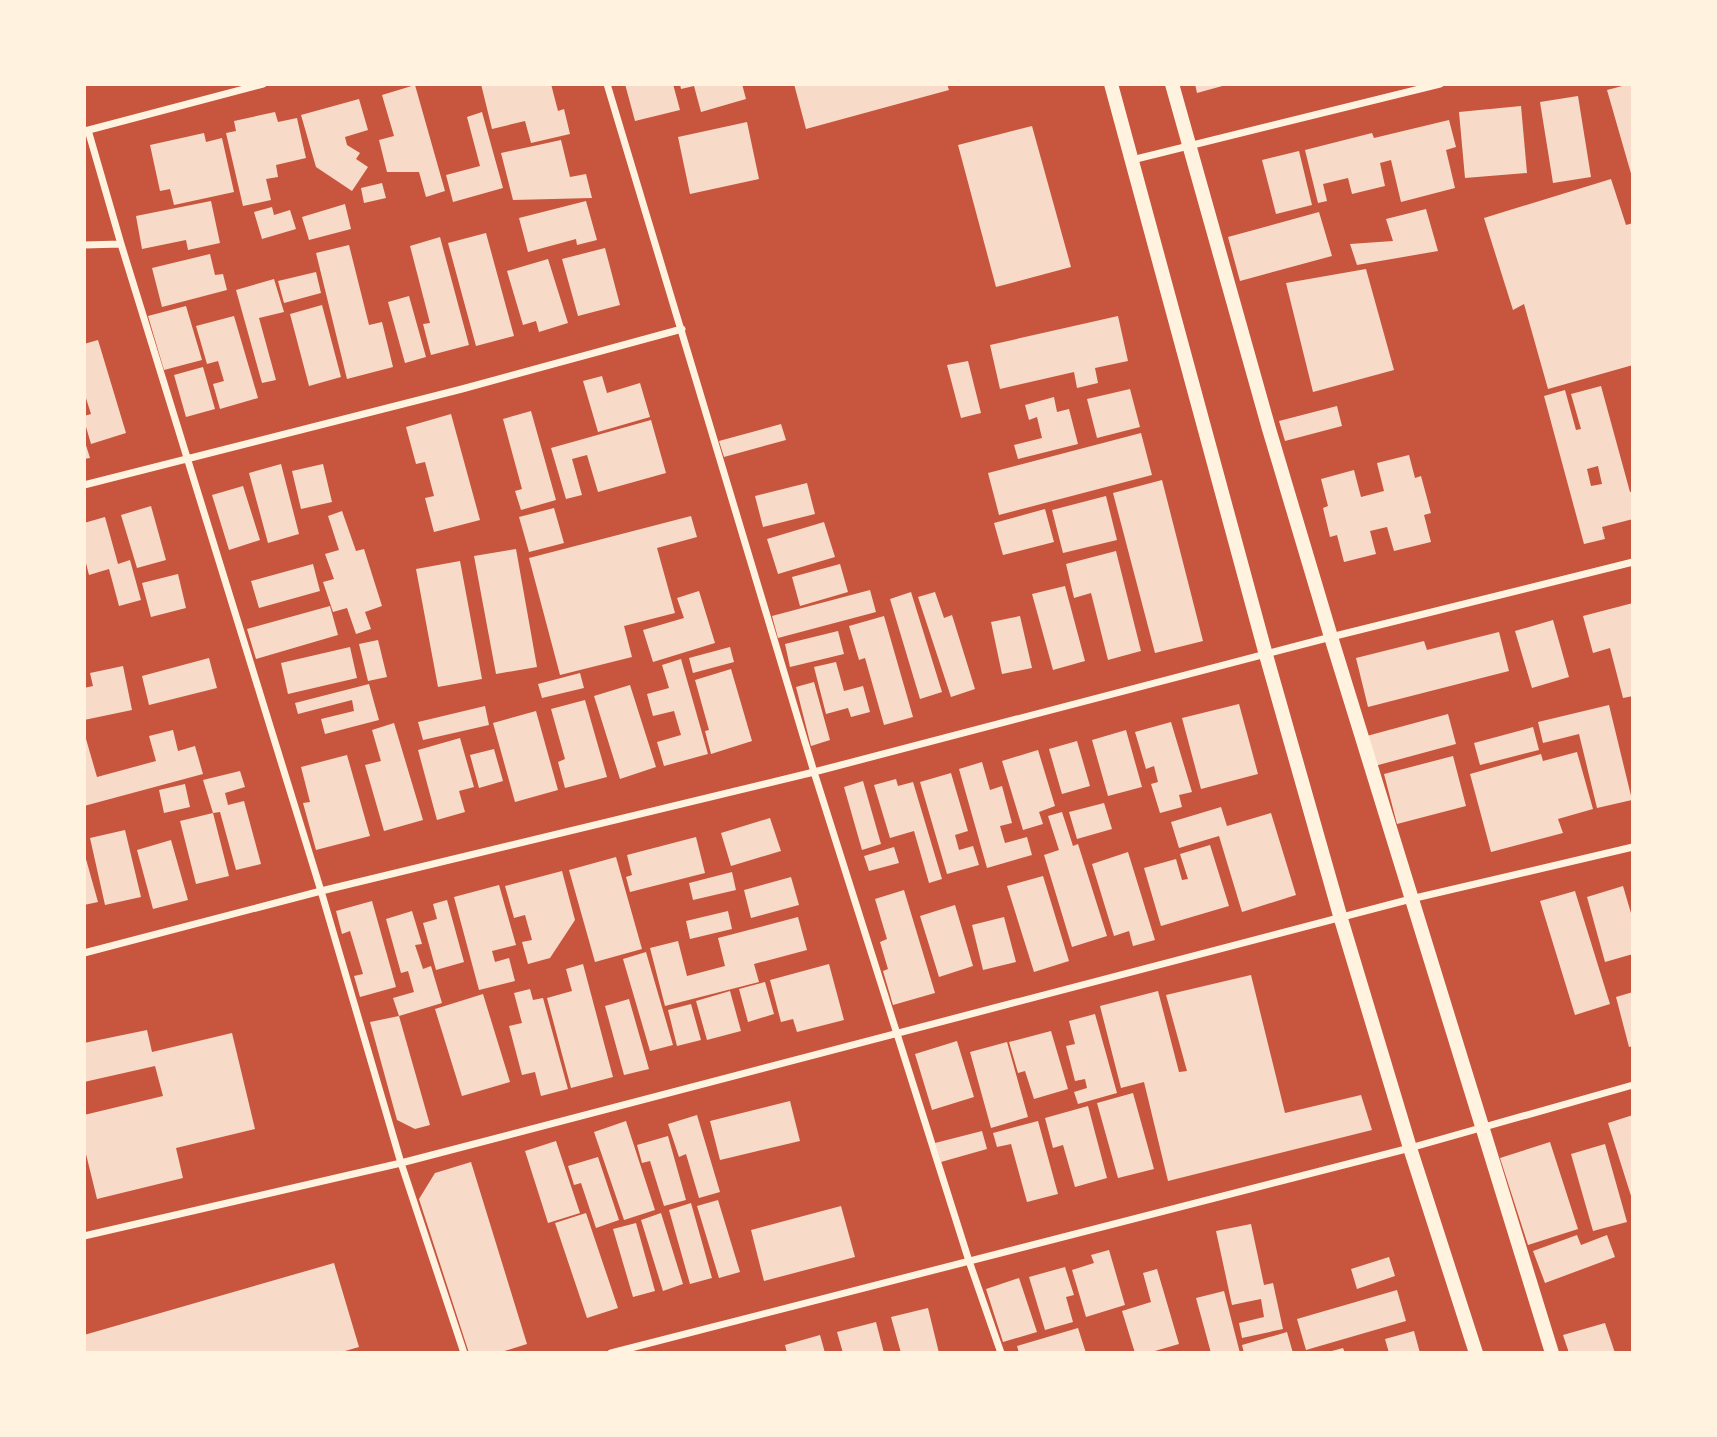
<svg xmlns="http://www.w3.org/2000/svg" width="1717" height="1437" viewBox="0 0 1717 1437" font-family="'Alegreya Sans',sans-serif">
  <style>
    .building { fill: #f7dbc8; fill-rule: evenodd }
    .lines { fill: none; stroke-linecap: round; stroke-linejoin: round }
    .minor { stroke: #fff3e0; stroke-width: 7 }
    .secondary { stroke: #fff3e0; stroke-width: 14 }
  </style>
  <rect width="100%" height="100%" fill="#c8553d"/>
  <path class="building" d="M481,84H551L558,111L564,109L570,134L531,143L525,121L492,129Z
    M625,84H673L680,110L635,121Z
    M680,84H742L746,99L701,112L694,86L681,89Z
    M794,84H947L949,90L806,129Z
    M1195,84H1226V85L1197,93Z
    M1630,84H1633L1632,177L1607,90Z
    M415,85L445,191L426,197L419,172H387L379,140L394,136L382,95Z
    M1578,96L1591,177L1553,183L1540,102Z
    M359,99L368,130L345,137L347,145L360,153L356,159L368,167L352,191L316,167L301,115Z
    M1521,106L1527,173L1465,178L1459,112Z
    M275,112L278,122L297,118L306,158L276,165L278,177L266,179L271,200L243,206L226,133L236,131L234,121Z
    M482,112L503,188L453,202L446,175L480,166L467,117Z
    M1449,120L1456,147L1446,150L1455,188L1401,202L1391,160L1380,163L1385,186L1352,194L1348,178L1323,184L1327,201L1318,203L1305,150L1372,133L1374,138Z
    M747,122L759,179L690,194L678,137Z
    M1032,126L1071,267L996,287L958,145Z
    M204,133L206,142L222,138L234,192L174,205L170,189L160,191L150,145Z
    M561,140L570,177L586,174L592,198L513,200L501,153Z
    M1299,151L1312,205L1276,214L1262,160Z
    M1611,179L1626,225L1633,223V365L1548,389L1524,304L1513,310L1484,218Z
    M382,183L386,198L364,203L361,188Z
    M211,201L220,243L188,250L186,240L142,249L136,216Z
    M586,201L597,240L577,245L576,239L528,252L519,218Z
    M345,204L351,229L309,240L302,217Z
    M272,207L274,215L290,210L296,229L262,239L254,212Z
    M1426,209L1438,251L1357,265L1350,244L1393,241L1386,219Z
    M1319,212L1332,256L1240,281L1228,237Z
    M486,233L514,336L476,346L448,243Z
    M440,237L469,345L431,355L423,324L430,323L410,246Z
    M349,245L369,325L382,322L393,367L347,379L316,253Z
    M605,248L620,305L578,316L562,259Z
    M210,254L215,275L223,274L227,290L162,307L152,268Z
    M548,259L568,323L539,332L536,321L523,325L507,271Z
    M1366,269L1394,370L1313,392L1286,283Z
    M316,272L321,293L284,303L278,281Z
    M274,279L284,312L259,318L276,380L262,383L236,290Z
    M409,296L426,357L405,363L388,302Z
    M322,305L341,377L309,386L290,314Z
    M186,306L202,360L164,370L148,316Z
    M234,316L258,398L220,409L213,384L224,381L218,361L207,364L196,326Z
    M1118,316L1128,361L1095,368L1098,383L1077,388L1074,372L1000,389L990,345Z
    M98,340L126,433L91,444L84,420V416L91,414L84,392V344Z
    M968,361L981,413L961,418L947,365Z
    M203,367L215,409L186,417L174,375Z
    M602,376L607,393L640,383L650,417L598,432L583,381Z
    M1601,386L1630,492L1633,491V519L1602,527L1605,539L1584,544L1544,396L1565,390L1576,430L1581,429L1571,394ZM1598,466L1602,484L1591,486L1587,469Z
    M1130,389L1140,427L1097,438L1087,399Z
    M1054,397L1057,412L1069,409L1078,444L1018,459L1014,445L1042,438L1037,417L1029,420L1025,405Z
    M1337,406L1342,426L1285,441L1279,421Z
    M531,411L556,500L521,510L515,491L522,489L503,419Z
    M451,414L480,520L434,532L425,498L434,496L425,462L416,464L406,427Z
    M651,420L666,473L598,492L587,455L572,459L582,495L566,499L551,448Z
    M781,424L786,440L724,457L719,441Z
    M1141,433L1152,475L999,515L988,473Z
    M84,439L90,458L84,459Z
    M1409,455L1415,478L1421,476L1431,513L1424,515L1431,542L1394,551L1387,527L1370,531L1376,554L1344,562L1337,535L1330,537L1323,508L1328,506L1321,479L1354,470L1361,497L1384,491L1377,463Z
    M281,464L299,534L268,543L249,473Z
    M323,464L332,502L301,509L292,471Z
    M1162,480L1203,641L1155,653L1113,493Z
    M807,483L815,514L763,527L755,496Z
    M243,486L260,540L229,550L212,495Z
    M1106,496L1117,540L1063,553L1052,510Z
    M151,506L166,560L137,568L121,515Z
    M554,508L564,543L529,552L519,517Z
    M1045,509L1054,542L1003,555L994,523Z
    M342,511L356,551L364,549L382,606L365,612L371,629L356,634L347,608L333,612L323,582L334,579L325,554L339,550L328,516Z
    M691,516L697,537L657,548L675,613L624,626L632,657L560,675L529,558Z
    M105,517L118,564L130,560L141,600L119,606L109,569L89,575L84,555V523Z
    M824,522L835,557L778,574L767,539Z
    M516,549L537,667L496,674L474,556Z
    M1116,551L1141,651L1108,660L1091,593L1074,598L1066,564Z
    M460,561L482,679L438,687L416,569Z
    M313,564L320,591L259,608L251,581Z
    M840,564L848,592L800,606L792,577Z
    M178,574L186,608L151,617L142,583Z
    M1065,586L1085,661L1053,670L1032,594Z
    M870,590L876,612L778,638L772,616Z
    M699,591L715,643L653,662L643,630L684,618L677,598Z
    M911,592L942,692L920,699L890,599Z
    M935,592L944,618L952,615L975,689L951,697L918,597Z
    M1633,603V696L1623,698L1610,648L1593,653L1583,616Z
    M330,606L338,635L256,659L247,629Z
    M884,616L913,717L884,725L865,658L859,660L849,626Z
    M1020,616L1032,668L1002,674L991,622Z
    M1553,620L1569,677L1532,688L1515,631Z
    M838,631L844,654L790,667L785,644Z
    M1499,632L1509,671L1368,707L1356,658L1424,641L1427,650Z
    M378,640L387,677L368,681L359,644Z
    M350,647L357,678L288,694L281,663Z
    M730,647L734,662L693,673L689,658Z
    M209,658L217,688L149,705L142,676Z
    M681,659L708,754L664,766L657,742L681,735L674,711L653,716L647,694L669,688L662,665Z
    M836,662L844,691L863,686L870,712L851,717L848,708L826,714L814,667Z
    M123,666L132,710L84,720V688L93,686L90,673Z
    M731,669L752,741L711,754L705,731L709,730L695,680Z
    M580,673L584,688L542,698L538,684Z
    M814,682L830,740L811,746L796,687Z
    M369,684L379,720L325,734L321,719L354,711L352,700L298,714L295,703Z
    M630,685L656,767L620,779L594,696Z
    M585,700L607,777L565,788L558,762L565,759L551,709Z
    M1239,704L1258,774L1201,789L1182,718Z
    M1609,705L1632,800L1597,808L1579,734L1543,743L1538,722Z
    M485,706L489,725L423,740L418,722Z
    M536,711L558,790L515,802L493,723Z
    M1448,714L1456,744L1371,767L1363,737Z
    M1171,722L1192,792L1179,795L1182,807L1160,813L1151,784L1158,782L1154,766L1146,769L1135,732Z
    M394,723L423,820L384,831L365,765L381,761L372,730Z
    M1533,727L1539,750L1480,765L1474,743Z
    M173,730L178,751L195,746L203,774L84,806V732L97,777L156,761L149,736Z
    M1126,730L1142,787L1108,796L1092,740Z
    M460,738L474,787L459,791L465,812L437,820L418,750Z
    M1077,741L1090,786L1062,794L1049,749Z
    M494,749L503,781L479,788L470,755Z
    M1038,750L1055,806L1039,812L1043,824L1023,830L1002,761Z
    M1577,752L1593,809L1558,819L1563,833L1491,852L1470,774L1541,754L1543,761Z
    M347,755L370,836L316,850L303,803L310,802L301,767Z
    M1453,756L1466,806L1397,824L1384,774Z
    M982,762L990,790L1002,786L1012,823L1000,826L1005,843L1027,837L1032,855L987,868L959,769Z
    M240,771L245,787L225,793L228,805L244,801L261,864L236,870L220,812L213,813L203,780Z
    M951,773L968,831L955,835L959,850L973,846L979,865L947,874L920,782Z
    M896,779L898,786L913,782L942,879L929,883L914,831L890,838L874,785Z
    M863,781L881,844L862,850L844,787Z
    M185,784L190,807L164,813L159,790Z
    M1104,803L1112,829L1077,839L1069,812Z
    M1221,807L1227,826L1271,813L1296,895L1242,912L1219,836L1179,848L1171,822Z
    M1062,812L1073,846L1078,844L1107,936L1072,947L1044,855L1059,850L1048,816Z
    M213,813L229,876L196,884L180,821Z
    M770,818L781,851L731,866L721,833Z
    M125,830L141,897L105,905L90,838Z
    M696,837L705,873L630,892L626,877L632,875L627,855Z
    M171,840L188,900L153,909L137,850Z
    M1210,845L1229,906L1161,926L1144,868L1176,859L1182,880L1188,879L1180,854Z
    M894,847L899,863L869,871L864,856Z
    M84,852L98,902L84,905Z
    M1128,852L1155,940L1133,946L1129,931L1114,936L1092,864Z
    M616,857L642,949L595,962L569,870Z
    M562,871L575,920L550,958L528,964L522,942L532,940L525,915L514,918L505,886Z
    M732,872L736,890L693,900L689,883Z
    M1043,876L1069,961L1034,972L1007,886Z
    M791,877L799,905L751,918L744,890Z
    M499,885L516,945L492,951L495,962L509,958L515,981L479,990L454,897Z
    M1623,886L1633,920V954L1605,962L1587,897Z
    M904,890L935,993L893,1005L883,971L888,969L880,942L887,939L875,899Z
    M1575,891L1610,1004L1575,1015L1540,901Z
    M447,900L464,962L436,970L423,923L437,919L433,904Z
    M372,901L396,987L360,997L354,976L363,974L350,931L342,934L336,911Z
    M955,905L973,966L939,977L920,916Z
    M412,911L422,944L415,945L423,969L431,966L442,1003L399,1016L393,998L414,992L408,971L401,973L386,919Z
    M728,911L732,929L690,939L686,921Z
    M798,917L807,950L754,964L759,982L665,1006L650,948L678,941L687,976L725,966L718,938Z
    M1004,917L1016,962L983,970L972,925Z
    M646,952L673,1045L650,1051L623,959Z
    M583,964L613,1077L571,1088L547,998L572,991L566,969Z
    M829,964L844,1020L797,1032L793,1019L781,1022L770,980Z
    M1251,975L1285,1113L1361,1095L1372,1130L1168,1181L1144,1082L1121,1088L1100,1006L1158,991L1179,1072L1187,1071L1166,995Z
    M765,982L774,1014L748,1022L739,989Z
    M530,989L533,1000L543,998L568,1089L541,1096L535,1072L522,1075L509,1026L522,1023L514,993Z
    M730,991L741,1031L707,1040L696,1001Z
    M1633,992V1046L1629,1047L1616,997Z
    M483,994L510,1082L462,1096L435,1009Z
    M629,999L649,1069L624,1075L605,1006Z
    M691,1004L701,1040L677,1046L668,1010Z
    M1095,1014L1117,1093L1078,1104L1074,1092L1087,1088L1085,1079L1075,1081L1066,1046L1075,1044L1069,1021Z
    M399,1016L430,1125L415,1129L397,1120L370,1022Z
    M147,1030L152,1052L232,1033L255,1129L176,1148L183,1178L97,1199L86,1154L84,1155V1115L163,1096L155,1066L84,1082V1043Z
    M1051,1031L1068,1089L1034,1099L1025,1071L1018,1073L1009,1042Z
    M957,1041L974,1097L932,1110L915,1054Z
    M1007,1042L1028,1117L991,1128L970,1052Z
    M1133,1093L1154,1169L1118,1178L1097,1103Z
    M790,1101L800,1141L720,1160L710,1121Z
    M1088,1106L1107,1178L1075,1187L1063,1145L1053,1148L1045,1118Z
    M697,1115L720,1192L699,1198L686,1154L679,1157L668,1124Z
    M1633,1115V1199H1632L1608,1123Z
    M626,1121L655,1210L624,1220L594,1132Z
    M1038,1121L1058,1194L1027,1202L1011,1144L997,1147L993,1133Z
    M982,1131L987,1149L941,1162L935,1143Z
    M668,1136L686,1200L664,1206L650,1161L642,1163L637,1145Z
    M556,1141L580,1213L548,1223L525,1151Z
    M1550,1142L1578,1229L1528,1245L1500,1158Z
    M1605,1144L1627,1222L1593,1231L1571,1154Z
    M598,1157L619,1220L596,1228L581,1183L574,1185L568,1166Z
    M471,1162L527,1344L498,1353H469L419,1199L435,1173Z
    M718,1200L740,1272L719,1278L697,1206Z
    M691,1203L712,1278L690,1284L669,1210Z
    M841,1206L855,1257L764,1281L751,1230Z
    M586,1213L618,1308L587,1318L555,1223Z
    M661,1213L683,1284L663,1291L641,1220Z
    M636,1223L655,1291L633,1297L613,1229Z
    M1251,1224L1264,1285L1273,1283L1283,1329L1242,1338L1239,1323L1264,1317L1261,1299L1232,1305L1216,1231Z
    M1577,1235L1581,1245L1607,1235L1615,1257L1545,1283L1533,1251Z
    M1109,1250L1125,1305L1086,1317L1072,1270L1094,1263L1091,1255Z
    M1389,1257L1395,1276L1357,1289L1351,1269Z
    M334,1263L359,1347L338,1353H84V1335Z
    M1065,1267L1074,1295L1066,1297L1073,1322L1045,1330L1029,1277Z
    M1157,1269L1179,1344L1148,1353H1135L1122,1311L1151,1302L1143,1273Z
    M1019,1278L1037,1332L1003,1342L986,1289Z
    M1397,1290L1406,1321L1306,1350L1297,1319Z
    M1224,1291L1240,1353H1211L1196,1298Z
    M928,1308L939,1353H901L891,1317Z
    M876,1322L884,1353H843L837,1332Z
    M1605,1323L1615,1353H1569L1563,1335Z
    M1078,1328L1086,1353H1019L1017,1346Z
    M1414,1331L1420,1353H1389L1385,1339Z
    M1287,1332L1293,1353H1244L1242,1345Z
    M820,1335L825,1353H787L785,1345Z
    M1343,1348L1345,1353H1328V1352Z"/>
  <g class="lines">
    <path class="minor" d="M607,84L814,772L969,1261L1001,1353
      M88,130L121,244L321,891L401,1163L464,1353
      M85,131L263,84
      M1132,160L1440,84
      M84,245L121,244
      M84,485L462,389L682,329
      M84,953L321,891L814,772L1331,637L1633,562
      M84,1236L401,1163L1411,899L1633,847
      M611,1353L1410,1148L1633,1085"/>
    <path class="secondary" d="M1111,84L1266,655L1341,919L1410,1148L1476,1353
      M1172,84L1269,429L1331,637L1552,1353"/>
  </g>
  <rect width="1717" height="1437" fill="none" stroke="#fff3e0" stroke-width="172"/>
</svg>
